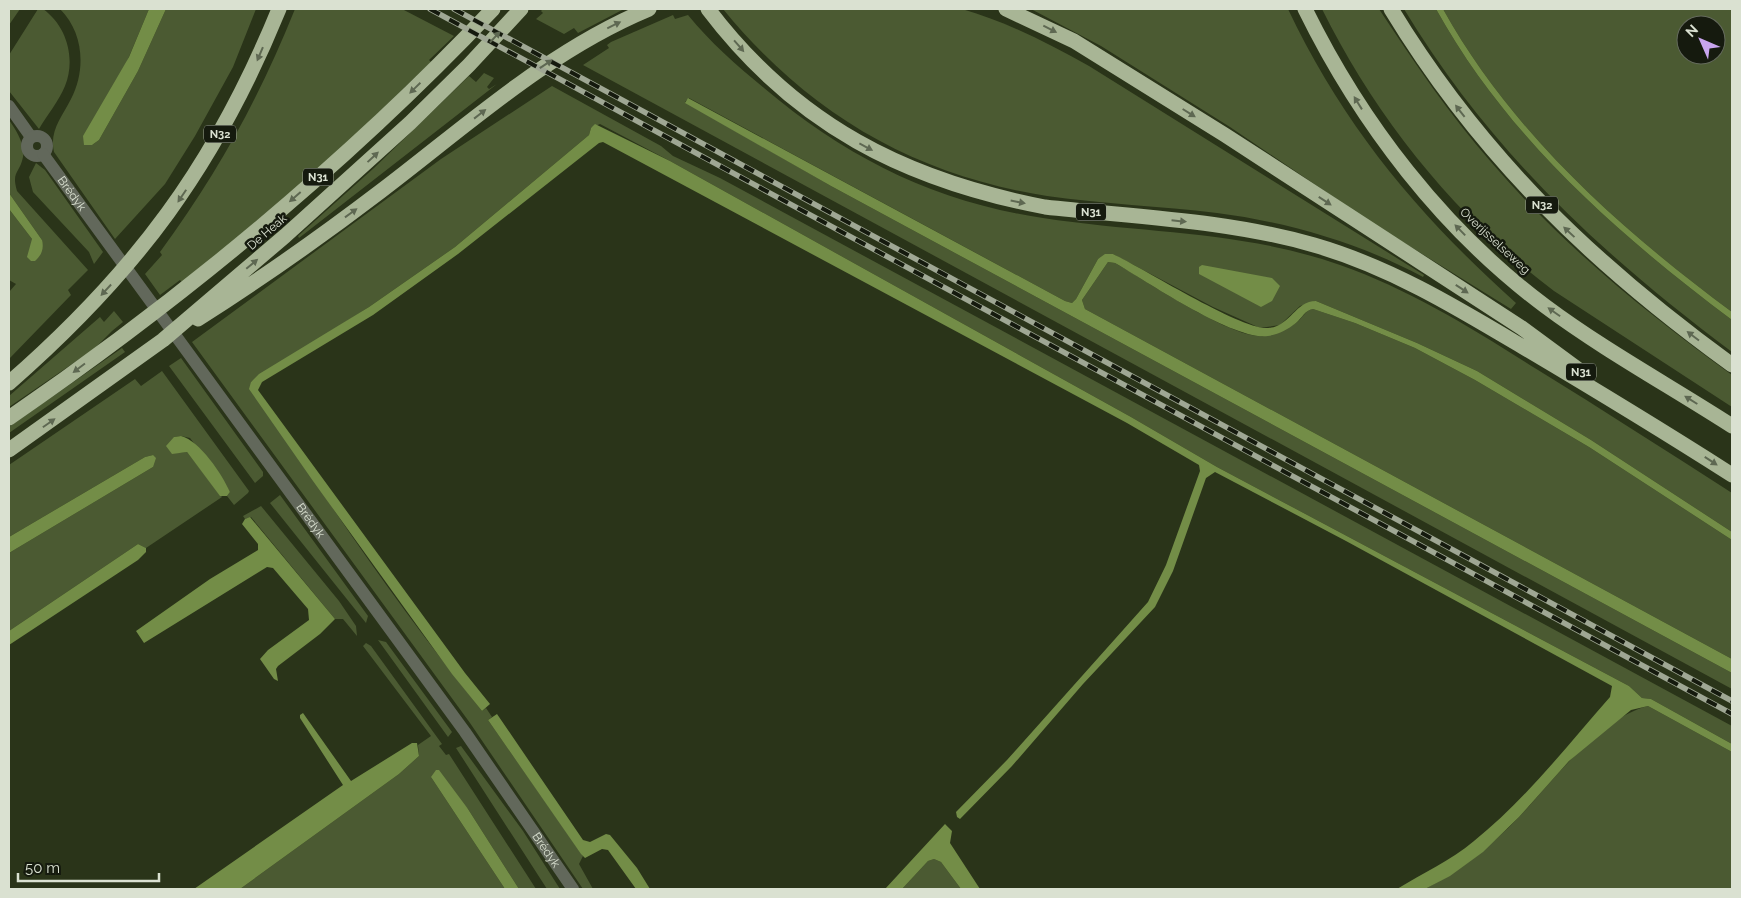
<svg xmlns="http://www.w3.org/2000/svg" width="1741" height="898" viewBox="0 0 1741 898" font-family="Raleway,sans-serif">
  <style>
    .green { fill: #4b5a32; fill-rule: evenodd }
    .water { fill: #738d47 }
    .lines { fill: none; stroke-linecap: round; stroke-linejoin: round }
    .minor { stroke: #62685b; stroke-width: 12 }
    .highway { stroke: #a8b595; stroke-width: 15 }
    .rail-casing { stroke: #9fa794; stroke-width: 5.5 }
    .rail { stroke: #151a0e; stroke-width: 4; stroke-dasharray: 11; stroke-linecap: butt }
    .oneway { fill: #5e6852 }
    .labels { text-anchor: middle; stroke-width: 5; stroke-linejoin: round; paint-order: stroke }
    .shield { fill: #151a0e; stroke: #9fa596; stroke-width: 1 }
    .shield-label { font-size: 11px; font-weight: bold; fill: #dae1d1 }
    .street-label { font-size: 12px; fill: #dae1d1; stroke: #151a0e }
  </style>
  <rect width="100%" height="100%" fill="#2a3419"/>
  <path class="green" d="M9,9H20L9,25Z
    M38,9H43C67,26 76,59 65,86C59,101 47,115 39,129L9,91V55Z
    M60,9H149L92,145L99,140L138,71L166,9H256L233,67L195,136L165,184L115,239L54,152C49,131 62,117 71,99C86,70 84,33 60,9Z
    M295,9H402L454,36L429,60L431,62L330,159L183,283L180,280L160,295L145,274L162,255L160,252C217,174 259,99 295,9Z
    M543,9H624L578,33L574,28L564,34L536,19L543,13L541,11Z
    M723,9H962C1007,22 1048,43 1089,66L1424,275L1423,277C1360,243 1287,222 1217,213C1160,206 1103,204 1047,196C913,175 808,113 723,9Z
    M1031,9H1288C1344,127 1419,216 1516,303L1511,309L1369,221L1230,127L1101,46Z
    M1322,9H1379C1414,62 1449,114 1491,162C1561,244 1645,312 1732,375V407L1554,291C1456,218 1376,118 1322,9Z
    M1404,9H1436C1507,137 1616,233 1732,320V352C1600,253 1490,151 1404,9Z
    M1443,9H1732V312C1620,229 1512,133 1443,9ZM1686,25H1716V55H1686Z
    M673,15L675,19L688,15C710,42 736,65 764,88C847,158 935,202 1043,218C1146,234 1240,230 1340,265C1411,290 1475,330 1538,370C1603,410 1668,452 1732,493V532L1591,440L1477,371L1417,343L1316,301L1300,306L1280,325L1260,328L1213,307L1113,254L1098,259L1076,299L1072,303L1065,301L689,98L685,102L831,186L1732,673V689L583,65L609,48L607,45L611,42Z
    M484,73L494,78L487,87L489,89L497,84L299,238L298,236L374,168L469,76L476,82Z
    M552,86L661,146L673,156L720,178L1732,726V744L1651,699L1642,698L1629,686L1217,467L1131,417L670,161L600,124L591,128L589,135L455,247L369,307L251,382C321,495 398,606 482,711L486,708L492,717L488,720L583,856L579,864L593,889H583L470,723L192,342L441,159Z
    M9,120C16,130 25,144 23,157C20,173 11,171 17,191L88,270L68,290L71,295L9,359V292L16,284L9,280V209L32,239V245L42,240L9,193Z
    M36,163L45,170L103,252L94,264L89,252L33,192L29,177Z
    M1108,262L1115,263C1145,280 1233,340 1264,336C1273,335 1288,328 1296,323C1302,319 1305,310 1313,309L1355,323L1415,348L1475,380L1589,447L1732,540V659L1085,309L1082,300Z
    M114,311L123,322L112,331L94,349L9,407V396L100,317L104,322Z
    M122,348L125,352L9,433V427Z
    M181,358L263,472V476L255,483L169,366Z
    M162,371L249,491L248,493L234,505L227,496L230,492L190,438L181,436L174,437L176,453L187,452L222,497L146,548L138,544L9,631V553L153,467V455L145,457L9,537V465L135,379L141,386Z
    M280,495L368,616L366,623L270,503Z
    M261,506L339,601L356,626L357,636L343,619H335L251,517L245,519L243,516Z
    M378,640L386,642L452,732L448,737Z
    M366,643L371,646L442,744L439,746L446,755L449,754L536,889H519L468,809L431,777L505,889H240L399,774L419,756L418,745L431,736L363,646Z
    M1648,706L1732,752V889H1425C1461,870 1491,846 1519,817C1554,780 1598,719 1648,706Z
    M461,746L523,831L560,889H547L456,748Z
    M934,859L941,862L961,889H902L928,861Z"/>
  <path class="water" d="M149,9H166L138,71L99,140L92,145H84L83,136L129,57Z
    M1436,9H1443C1512,133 1620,229 1732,312V320C1616,233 1507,137 1436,9Z
    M688,98L1065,301L1072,303L1076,299L1098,259L1105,254H1113C1143,268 1243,331 1268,328C1290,327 1295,301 1316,301L1417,343L1477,371L1591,440L1732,532V540L1589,447L1475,380L1415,348L1355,323L1313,309C1305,310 1302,318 1296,323C1287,330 1279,334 1268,336C1234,341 1148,282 1115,263L1108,262L1082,300L1085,309L1732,659V673L831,186L685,103Z
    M595,124L670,161L1131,417L1217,467L1629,686L1642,698L1651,699L1732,744V752L1648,706L1631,710L1569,761L1519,817L1483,852L1450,876L1425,889H1397C1423,873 1450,861 1474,841C1525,800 1567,746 1610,697L1612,686L1346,541L1215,472L1206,478L1173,571L1155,607L1083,684L1012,766L960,819L957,817L956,812L1007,760L1148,602L1166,565L1200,471L1199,465L1127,423L603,142L599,143L458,254L373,315L262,382L258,390L465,673L490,704L482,711L452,674L313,481L249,389L251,382L259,374L369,307L455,247L589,135L591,128Z
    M9,193L42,240C44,248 42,255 35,261H31L27,257L32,239L9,209Z
    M1202,265L1272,278L1280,286L1272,301L1261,307L1199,274V267Z
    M181,436C200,441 222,474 230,492L227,496H220L187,452L172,454L166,446L174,437Z
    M153,455L156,458L153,467L9,553V537L145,457Z
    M250,517L335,619L320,634L278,666L276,669L278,681L274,679L260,659L268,650L309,620L308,609L273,568L267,567L144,643L136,631L210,579L258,550V544L242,524L245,519Z
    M138,544L146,548V552L138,560L9,645V631Z
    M303,713L351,781L412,743H417L419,756L399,774L240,889H194L343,785L300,718V715Z
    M497,714L583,840L590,842L606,834L610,835L637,868L650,889H636L608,850L602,849L585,858L581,854L488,720Z
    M436,770H439L468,809L519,889H505L431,777Z
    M945,824L952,831L950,843L980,889H961L941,862L934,859L928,861L902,889H885Z"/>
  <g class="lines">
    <g class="minor">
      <path d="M9,106L31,137"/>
      <circle cx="37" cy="146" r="10"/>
      <path id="s1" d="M43,154L465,732L573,889"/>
    </g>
    <path class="highway" d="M708,9C796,125 905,180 1045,207C1135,217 1227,220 1314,245C1390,267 1456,307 1523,347C1594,389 1663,431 1732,475
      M1006,9L1074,41L1225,135L1522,328L1579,370
      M1305,9C1361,123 1443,230 1545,306C1604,350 1670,386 1732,426
      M1391,9C1481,157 1593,264 1732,365
      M198,319C261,279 322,236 381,191C468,125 548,51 649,9
      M9,383C136,272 215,166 279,9
      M9,418C183,298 348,162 493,9
      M9,450L163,340L285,236L410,123L469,65L521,9"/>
    <defs>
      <path id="rail" d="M430,9L1732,714
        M454,9L1732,701"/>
    </defs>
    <use href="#rail" class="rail-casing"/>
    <use href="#rail" class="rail"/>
  </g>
  <defs><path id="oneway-solid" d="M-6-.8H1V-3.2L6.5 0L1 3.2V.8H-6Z" transform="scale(1.25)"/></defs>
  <g class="oneway">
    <use href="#oneway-solid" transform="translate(614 25) rotate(-26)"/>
    <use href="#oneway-solid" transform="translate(1050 29) rotate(27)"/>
    <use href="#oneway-solid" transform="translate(495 37) rotate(-47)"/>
    <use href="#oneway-solid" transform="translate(739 46) rotate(49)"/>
    <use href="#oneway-solid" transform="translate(260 54) rotate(113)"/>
    <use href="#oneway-solid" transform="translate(546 64) rotate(-34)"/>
    <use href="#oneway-solid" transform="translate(415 88) rotate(136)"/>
    <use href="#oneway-solid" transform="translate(1358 103) rotate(-122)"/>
    <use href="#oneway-solid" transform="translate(1460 111) rotate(-128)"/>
    <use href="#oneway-solid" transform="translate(1189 113) rotate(32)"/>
    <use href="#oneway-solid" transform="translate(480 114) rotate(-38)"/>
    <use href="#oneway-solid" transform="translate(866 147) rotate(28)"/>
    <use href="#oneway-solid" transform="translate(373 157) rotate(-43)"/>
    <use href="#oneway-solid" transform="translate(182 196) rotate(124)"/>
    <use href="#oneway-solid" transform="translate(295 197) rotate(139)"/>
    <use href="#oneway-solid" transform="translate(1325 201) rotate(33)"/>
    <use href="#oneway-solid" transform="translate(1018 202) rotate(11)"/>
    <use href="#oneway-solid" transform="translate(351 213) rotate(-36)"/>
    <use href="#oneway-solid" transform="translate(1179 221) rotate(6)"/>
    <use href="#oneway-solid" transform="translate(1460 230) rotate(-134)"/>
    <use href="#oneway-solid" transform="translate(1569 232) rotate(-137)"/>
    <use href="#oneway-solid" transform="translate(252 264) rotate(-40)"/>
    <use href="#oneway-solid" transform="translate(1462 289) rotate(33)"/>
    <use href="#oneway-solid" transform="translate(106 290) rotate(133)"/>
    <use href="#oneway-solid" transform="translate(1554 312) rotate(-145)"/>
    <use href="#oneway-solid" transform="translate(1693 336) rotate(-143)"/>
    <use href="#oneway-solid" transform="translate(79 368) rotate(143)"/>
    <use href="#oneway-solid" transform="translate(1691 400) rotate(-148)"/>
    <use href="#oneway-solid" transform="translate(49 423) rotate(-35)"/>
    <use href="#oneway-solid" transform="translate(1711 461) rotate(33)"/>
  </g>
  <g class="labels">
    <g class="shield">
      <rect x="204" y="125.5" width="32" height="17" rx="4"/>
      <rect x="303" y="168.5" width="30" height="17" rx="4"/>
      <rect x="1526" y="196.5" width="32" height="17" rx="4"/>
      <rect x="1076" y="203.5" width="30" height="17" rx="4"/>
      <rect x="1566" y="363.5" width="30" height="17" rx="4"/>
    </g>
    <g class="shield-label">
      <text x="220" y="138">N32</text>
      <text x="318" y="181">N31</text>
      <text x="1542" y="209">N32</text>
      <text x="1091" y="216">N31</text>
      <text x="1581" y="376">N31</text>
    </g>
    <g class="street-label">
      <text dy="4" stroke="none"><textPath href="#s1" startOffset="49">Brédyk</textPath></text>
      <text transform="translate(267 232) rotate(-41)" y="4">De Heak</text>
      <text transform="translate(1495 241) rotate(43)" y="4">Overijsselseweg</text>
      <text dy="4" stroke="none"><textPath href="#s1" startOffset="454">Brédyk</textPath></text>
      <text dy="4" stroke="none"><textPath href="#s1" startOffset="859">Brédyk</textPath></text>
    </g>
  </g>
  <rect width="1741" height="898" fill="none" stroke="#dae1d1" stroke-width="20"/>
  <g transform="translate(1701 40) rotate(315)"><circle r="24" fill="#151a0e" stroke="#646a5c"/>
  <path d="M0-4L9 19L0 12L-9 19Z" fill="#c8a5ee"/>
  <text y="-8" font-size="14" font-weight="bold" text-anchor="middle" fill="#dae1d1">N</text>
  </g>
  <path d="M18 873v8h141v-8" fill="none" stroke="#dae1d1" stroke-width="2.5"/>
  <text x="25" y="873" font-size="15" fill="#dae1d1" stroke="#151a0e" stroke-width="4" paint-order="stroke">50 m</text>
</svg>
